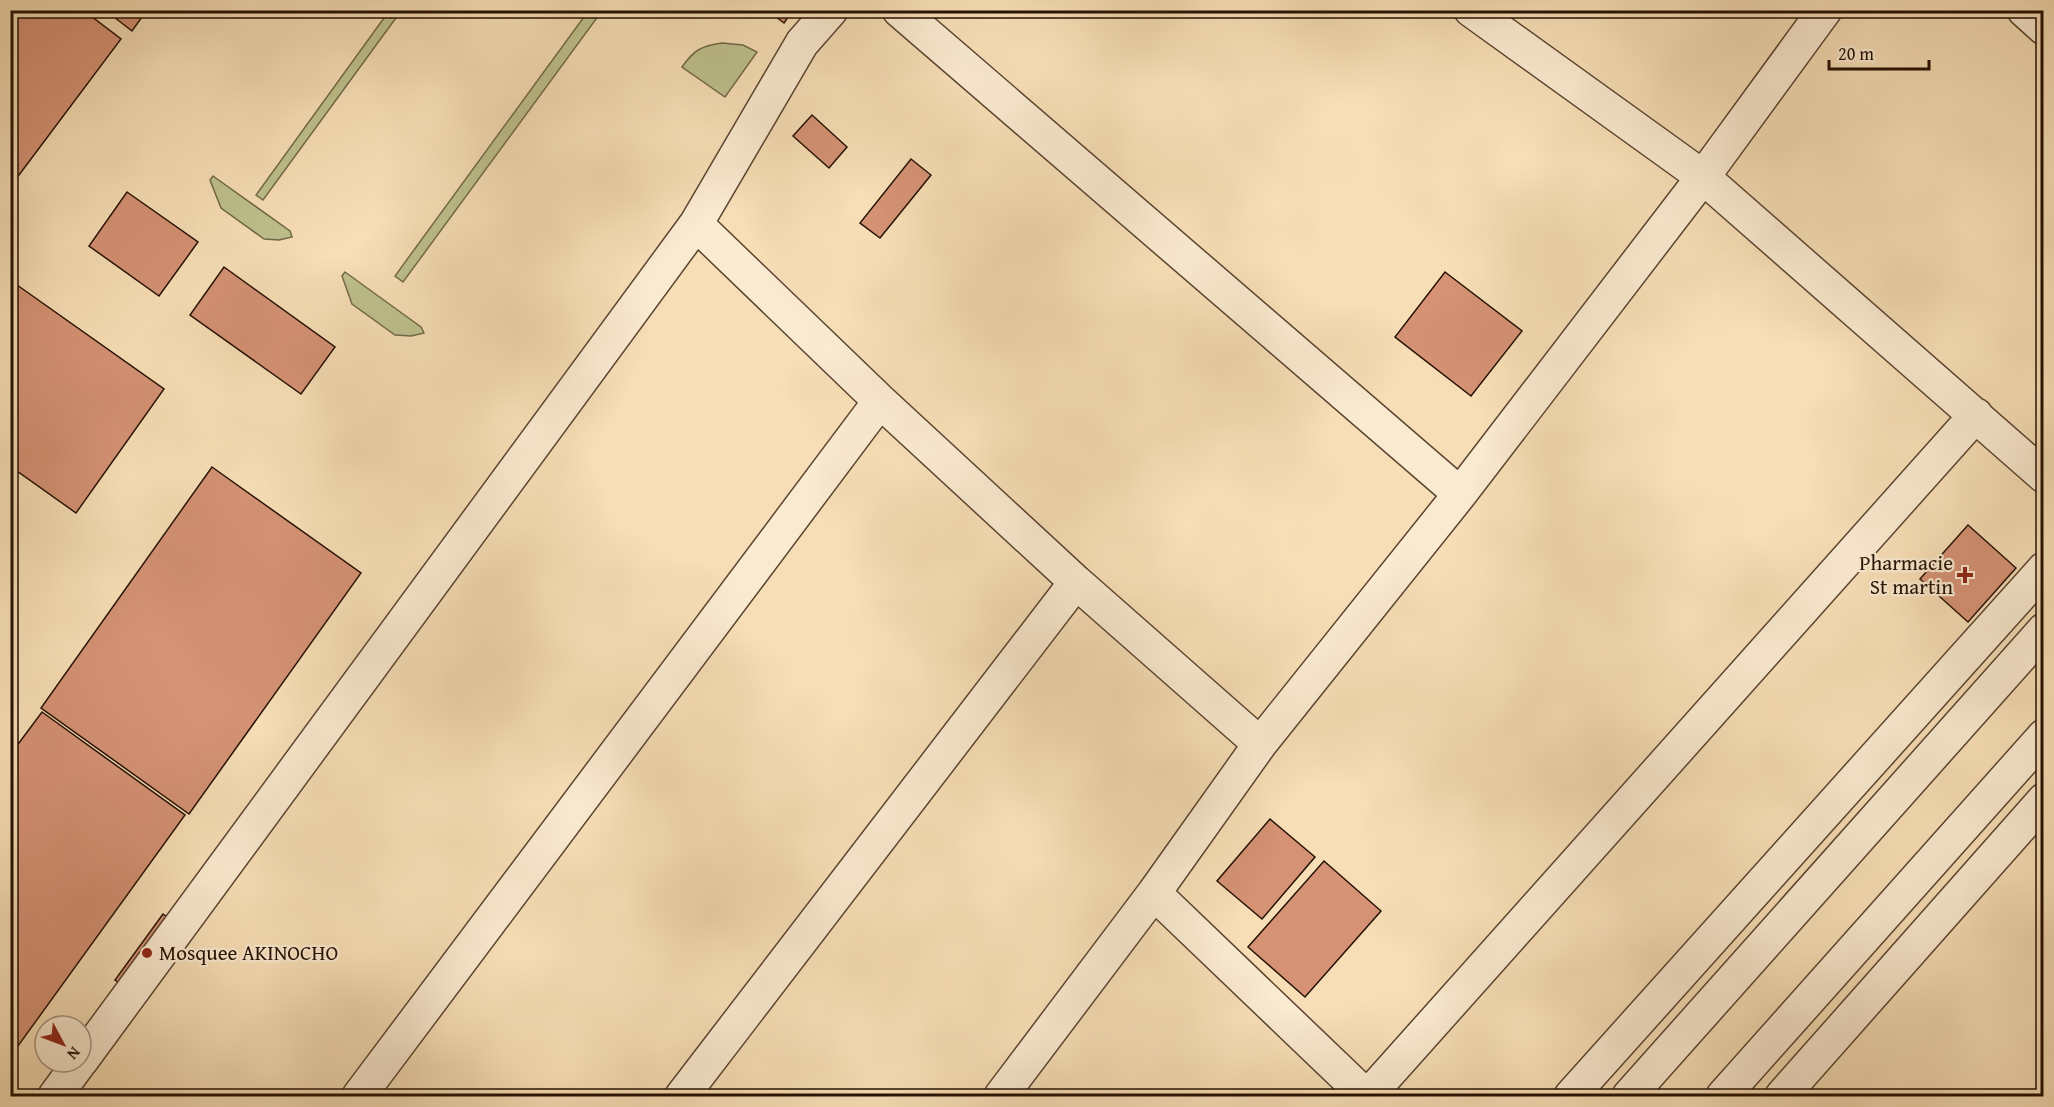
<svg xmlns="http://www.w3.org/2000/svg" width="2054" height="1107" viewBox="0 0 2054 1107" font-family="'Gentium Book Plus',serif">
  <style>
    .green { fill: #bec18d; stroke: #726948; stroke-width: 1.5 }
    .building { fill: #d59275; stroke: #251103; stroke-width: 1.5 }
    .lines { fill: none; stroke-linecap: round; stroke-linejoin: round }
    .minor-casing { stroke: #5a4430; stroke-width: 36 }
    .minor { stroke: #faead0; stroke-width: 33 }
    .poi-dot { fill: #8f2418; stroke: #faead0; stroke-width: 2 }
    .labels { text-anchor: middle; stroke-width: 4.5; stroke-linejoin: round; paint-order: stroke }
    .poi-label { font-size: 21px; fill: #251103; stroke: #faead0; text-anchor: end }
  </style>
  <rect width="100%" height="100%" fill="#f7deb6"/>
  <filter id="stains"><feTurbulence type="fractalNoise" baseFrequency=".00333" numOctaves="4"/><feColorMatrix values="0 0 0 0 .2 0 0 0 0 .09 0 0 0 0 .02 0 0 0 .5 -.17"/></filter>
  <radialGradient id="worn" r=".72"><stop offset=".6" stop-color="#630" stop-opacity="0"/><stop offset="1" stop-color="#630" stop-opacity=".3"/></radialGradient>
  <path class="green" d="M589,10L602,11L403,282L395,276Z
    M389,11H401L263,200L256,195Z
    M722,43L743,45L757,52L725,97L682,67C694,50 701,46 722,43Z
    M213,176L290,231L292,237L279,240L264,239L221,208L210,180Z
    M345,272L421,327L424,333L411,336L395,335L352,304L342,276Z"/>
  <path class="building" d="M10,10H83L121,39L10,187Z
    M105,10H147L132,31Z
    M767,10H793L784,23Z
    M812,115L847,147L829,168L793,136Z
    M911,159L931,175L880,238L860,223Z
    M127,192L198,242L159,296L89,246Z
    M224,267L335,347L301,394L190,315Z
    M1445,272L1522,331L1471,396L1395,337Z
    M10,280L164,389L76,513L10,466Z
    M212,467L361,573L189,814L41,708Z
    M1968,525L2016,568L1968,622L1920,579Z
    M42,712L185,815L10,1057V755Z
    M1270,819L1315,857L1262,919L1217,881Z
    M1324,861L1381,911L1305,997L1248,947Z
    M163,914L180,926L132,992L115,980Z"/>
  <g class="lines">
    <defs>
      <path id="minor" d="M899,10L1460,494
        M1471,10L1703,177L2044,476
        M2024,10L2044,28
        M696,224L880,401L1076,582L1260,744
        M1154,893L1366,1096
        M81,1061L696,224L802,43L831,10
        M55,1096L80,1062
        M359,1096L880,401
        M682,1096L1076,582
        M1001,1096L1154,893L1260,744L1460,494L1703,177L1825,10
        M1368,1096L1976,415
        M1571,1096L2044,569
        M1629,1096L2044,630
        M1723,1096L2044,736
        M1782,1096L2044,800"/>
    </defs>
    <use href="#minor" class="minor-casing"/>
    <use href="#minor" class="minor"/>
  </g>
  <g class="poi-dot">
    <path d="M1962 566h6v6h6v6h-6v6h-6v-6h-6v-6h6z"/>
    <circle cx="147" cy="953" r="6"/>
  </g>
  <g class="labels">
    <g class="poi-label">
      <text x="1953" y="570">Pharmacie<tspan x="1953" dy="24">St martin</tspan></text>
      <text x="159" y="960" text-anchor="start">Mosquee AKINOCHO</text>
    </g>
  </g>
  <rect width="2054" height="1107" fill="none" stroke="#f7deb6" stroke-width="36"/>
  <rect x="12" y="12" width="2030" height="1083" fill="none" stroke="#251103" stroke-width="3"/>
  <rect x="18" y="18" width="2018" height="1071" fill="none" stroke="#251103" stroke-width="1.5"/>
  <g transform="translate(63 1044) rotate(131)"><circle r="28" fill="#faead0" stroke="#a5937e" stroke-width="1.5"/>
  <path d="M0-4.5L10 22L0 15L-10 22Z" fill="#8f2418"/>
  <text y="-9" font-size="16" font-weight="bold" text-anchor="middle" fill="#251103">N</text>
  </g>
  <path d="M1829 60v9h100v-9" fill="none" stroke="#251103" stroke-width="3"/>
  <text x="1838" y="60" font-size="18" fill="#251103" stroke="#faead0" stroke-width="4.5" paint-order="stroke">20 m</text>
  <rect width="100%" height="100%" filter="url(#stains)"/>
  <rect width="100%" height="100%" fill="url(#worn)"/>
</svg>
